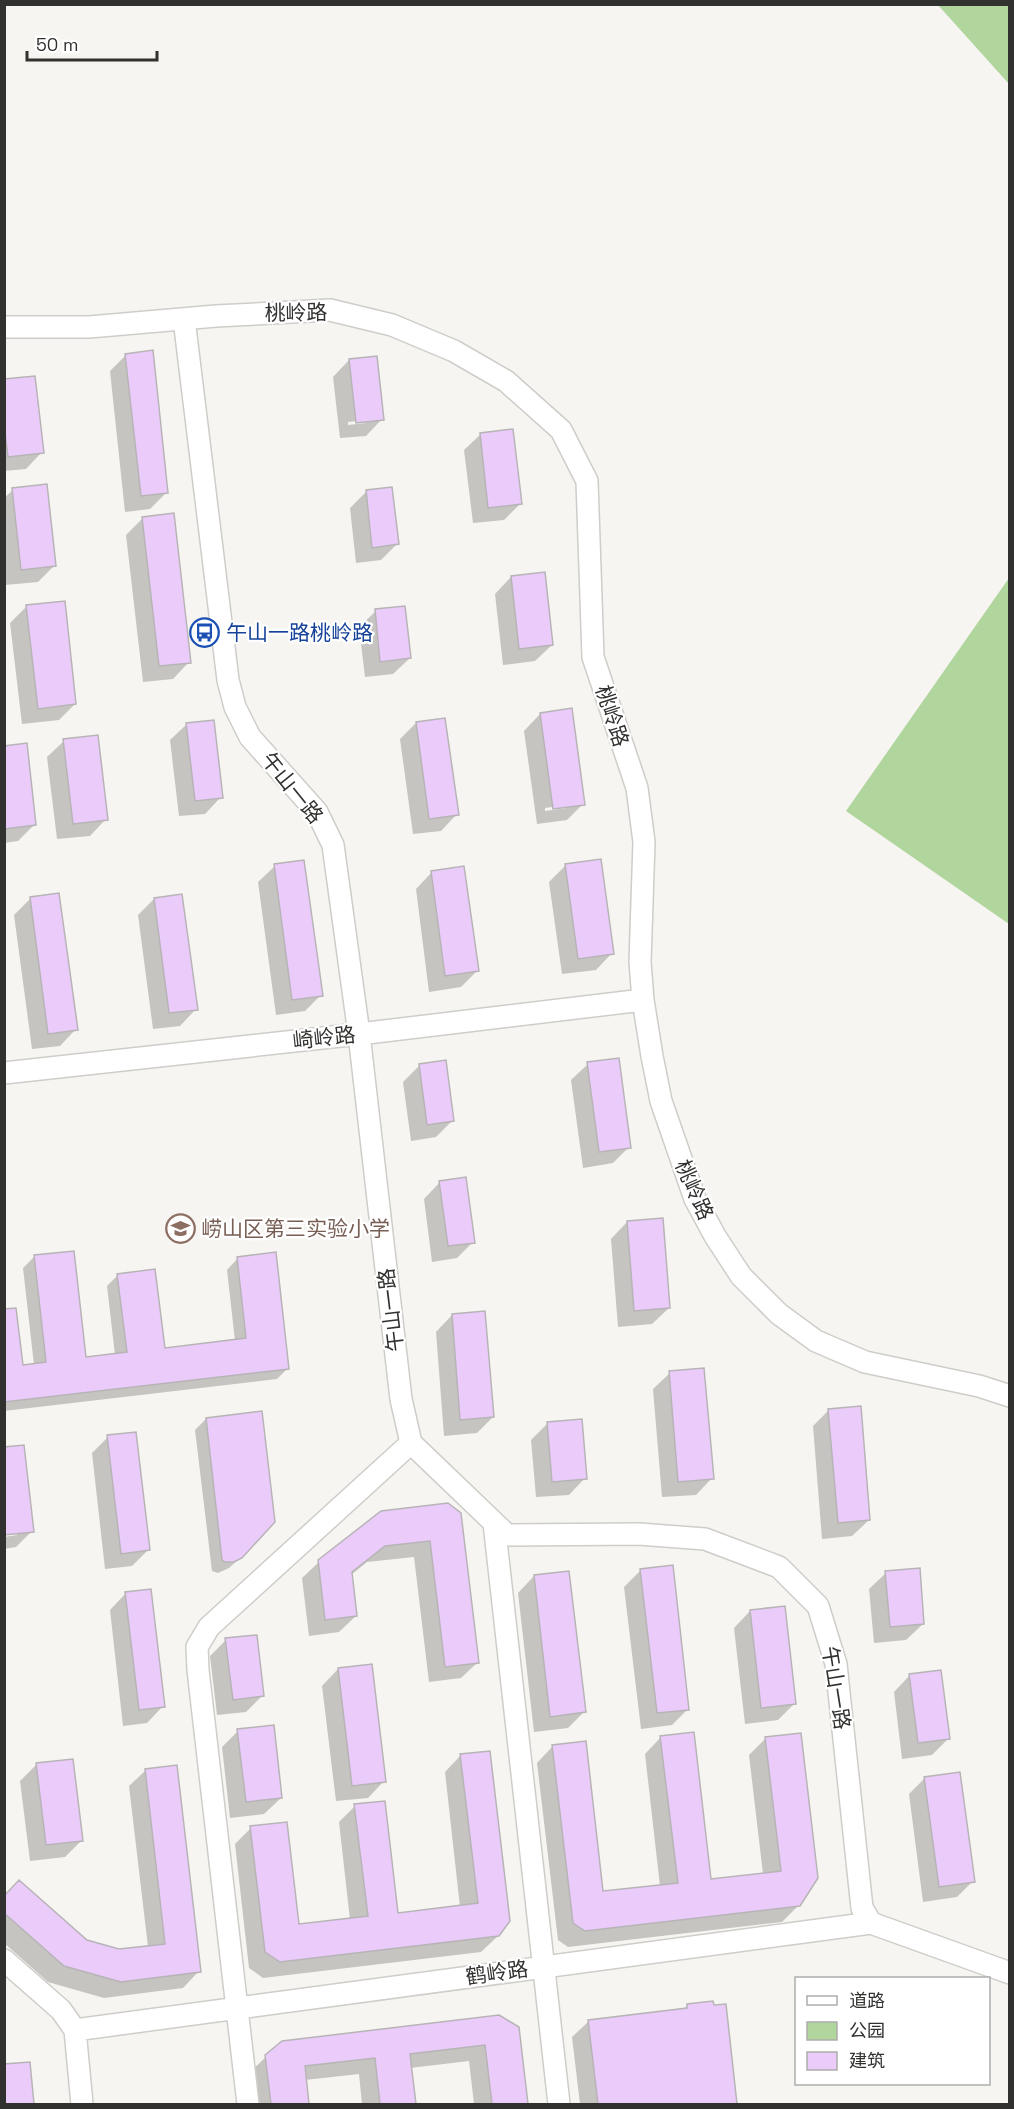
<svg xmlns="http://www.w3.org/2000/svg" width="1014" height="2109" viewBox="0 0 1014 2109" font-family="'Space Grotesk','Noto Sans SC',sans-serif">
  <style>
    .green { fill: #b0d59d }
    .shadow { fill: #0003; fill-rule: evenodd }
    .building { fill: #ebcbf9; stroke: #b7b4b8; stroke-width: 1.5 }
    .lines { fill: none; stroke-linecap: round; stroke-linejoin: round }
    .minor-casing { stroke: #cfcdc9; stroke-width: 24 }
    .minor { stroke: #fff; stroke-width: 21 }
    .labels { text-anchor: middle; stroke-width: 4.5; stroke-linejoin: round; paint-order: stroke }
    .street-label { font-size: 21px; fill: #31312f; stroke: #fff }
    .transit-label { font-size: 21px; fill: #164399; stroke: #fff; text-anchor: start }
    .education-label { font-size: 21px; fill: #785e54; stroke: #fff; text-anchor: start }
  </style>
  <rect width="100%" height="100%" fill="#f7f5f1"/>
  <path class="green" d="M938,5H1009V84Z
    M1009,578V924L846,811Z"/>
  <path class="shadow" d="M126,355L167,492L150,509L125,512L110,371Z
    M349,360L382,419L366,436L340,438L333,377ZM366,420V423L348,425V422Z
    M4,381L42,452L26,469L4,471Z
    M481,434L520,504L504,520L473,523L464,450Z
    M13,490L55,565L38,582L5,585L4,498Z
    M366,492L397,544L381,560L356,563L350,508Z
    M143,518L189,662L173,679L143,682L126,535Z
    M511,577L552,645L535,661L503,665L495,594Z
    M27,606L75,704L59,720L22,724L10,623Z
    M376,611L410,658L393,674L365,677L359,627Z
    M540,714L583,804L567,820L537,824L524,731ZM567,805V808L545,811V808Z
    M416,723L457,814L441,831L413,834L400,739Z
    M187,724L221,797L205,814L179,816L170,740Z
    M64,741L106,819L90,836L57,839L47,757Z
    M4,747L34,825L18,841L4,843Z
    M566,865L612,953L596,970L562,974L549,882Z
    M275,866L321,995L305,1011L276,1015L258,882Z
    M432,872L477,971L461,987L429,992L416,889Z
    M30,899L76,1029L60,1046L32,1049L14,915Z
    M154,899L196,1009L180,1026L153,1029L138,915Z
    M588,1064L629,1147L613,1163L583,1168L571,1080Z
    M419,1066L452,1121L436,1137L411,1141L403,1082Z
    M440,1182L473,1242L457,1258L432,1262L424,1199Z
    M627,1222L669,1308L652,1324L618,1327L611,1239Z
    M34,1257L85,1359L115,1355L107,1286L118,1275L163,1350L235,1341L227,1270L238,1258L288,1368L277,1379L4,1411V1311L21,1366L34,1365L23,1268Z
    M452,1315L493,1417L477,1433L444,1436L436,1332Z
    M670,1373L712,1478L696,1495L662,1497L653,1389Z
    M829,1410L869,1520L852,1536L822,1539L813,1426Z
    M206,1419L241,1557L229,1568L218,1573L212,1571L195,1430Z
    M548,1423L585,1478L569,1495L536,1497L531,1440Z
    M108,1437L148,1550L132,1566L105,1569L92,1453Z
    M448,1504L478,1662L461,1678L429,1682L414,1557L367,1562L351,1575L356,1616L339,1632L309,1636L302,1578L319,1562Z
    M32,1531L16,1547L4,1549V1537L17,1535V1532Z
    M641,1570L688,1709L672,1725L641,1729L624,1587Z
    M886,1573L923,1624L906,1640L874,1643L869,1589Z
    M534,1576L584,1712L568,1728L534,1732L518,1593Z
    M126,1593L163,1706L147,1723L123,1726L110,1610Z
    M750,1611L795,1703L778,1720L745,1724L734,1628Z
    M226,1640L262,1696L246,1712L217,1715L210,1656Z
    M338,1669L384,1781L368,1798L336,1801L322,1686Z
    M910,1675L948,1739L932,1755L902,1759L894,1692Z
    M238,1731L281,1798L264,1814L230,1818L222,1747Z
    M661,1737L710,1881L763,1874L749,1755L766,1738L799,1905L782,1922L568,1947L558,1940L537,1763L553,1746L602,1893L660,1886L645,1754Z
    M461,1755L498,1936L481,1952L263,1978L249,1968L235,1844L251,1828L297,1926L350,1920L339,1822L355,1806L397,1914L460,1907L445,1772Z
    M36,1765L81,1841L65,1857L30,1861L20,1781Z
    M146,1770L199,1971L183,1988L104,1998L48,1982L4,1943V1896L86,1941L119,1951L148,1947L129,1786Z
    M925,1778L973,1881L957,1897L923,1902L909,1794Z
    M687,2006H724L736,2104H580L572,2037L589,2021L683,2010Z
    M518,2028L527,2104H474L469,2061L410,2068L415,2104H362L359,2074L305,2080L308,2104H253L249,2073L266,2057Z"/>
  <path class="building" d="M153,350L168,493L141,496L125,354Z
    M377,356L384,420L356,423L349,359Z
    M35,376L44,453L8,457L4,425V379Z
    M513,429L522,504L488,508L480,433Z
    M47,484L56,566L21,570L12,488Z
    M392,487L399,544L372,548L366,490Z
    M174,513L191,663L159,666L142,517Z
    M545,572L553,645L519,649L511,576Z
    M65,601L76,704L38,709L26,605Z
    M405,606L411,658L380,662L375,609Z
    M572,708L585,805L553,809L540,713Z
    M445,718L459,815L429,819L416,722Z
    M214,720L223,798L195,801L186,723Z
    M98,735L108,820L73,824L63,739Z
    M27,743L36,825L4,829V746Z
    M601,859L614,954L578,959L565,864Z
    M304,860L323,996L292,1000L274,864Z
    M464,866L479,971L445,976L431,871Z
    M59,893L78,1030L48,1034L30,897Z
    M182,894L198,1010L169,1013L154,898Z
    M619,1058L631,1148L599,1152L587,1062Z
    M446,1060L454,1121L427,1125L419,1064Z
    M466,1177L475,1243L448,1246L439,1181Z
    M663,1218L670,1308L634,1311L627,1221Z
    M74,1251L86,1357L127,1352L117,1274L155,1269L165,1348L246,1338L237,1257L276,1252L289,1369L4,1402V1309L16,1308L23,1365L46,1362L34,1255Z
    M485,1311L494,1417L460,1420L452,1314Z
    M704,1368L714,1479L678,1482L669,1371Z
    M861,1406L870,1520L838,1523L828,1409Z
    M262,1411L275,1522L242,1558L234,1562H225L222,1560L206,1418Z
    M582,1419L587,1479L552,1482L547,1422Z
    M136,1432L150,1550L121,1554L107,1435Z
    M24,1445L34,1532L4,1535V1447Z
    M448,1503L461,1513L479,1663L445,1667L430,1541L385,1546L352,1572L357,1616L325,1620L318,1560L381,1511Z
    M673,1565L689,1710L657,1713L640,1569Z
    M920,1568L924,1624L890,1627L885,1571Z
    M569,1571L586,1712L550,1717L534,1575Z
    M151,1589L165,1707L139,1710L125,1592Z
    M785,1606L796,1704L761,1708L750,1610Z
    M257,1635L264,1696L233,1700L225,1638Z
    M372,1664L386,1782L352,1786L338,1668Z
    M941,1670L950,1739L918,1743L909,1674Z
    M274,1725L282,1798L246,1802L237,1729Z
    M694,1732L711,1879L781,1871L765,1737L801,1733L818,1878L800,1906L585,1931L573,1923L552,1745L586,1741L603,1891L678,1883L660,1736Z
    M490,1751L510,1921L499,1936L280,1962L265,1952L250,1826L287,1822L299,1924L368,1916L354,1804L385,1801L398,1913L478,1903L460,1754Z
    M73,1759L83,1841L46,1845L36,1763Z
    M177,1765L201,1972L121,1982L64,1966L4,1913V1896L19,1880L87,1940L119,1949L165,1944L145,1769Z
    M960,1772L975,1882L939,1887L924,1777Z
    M713,2001L714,2005L726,2004L737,2104H598L588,2020L687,2008V2004Z
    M499,2015L519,2027L528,2104H492L485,2045L410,2054L416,2104H380L375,2058L305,2066L309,2104H271L265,2055L282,2041Z
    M30,2062L34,2104H4V2064Z"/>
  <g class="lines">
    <defs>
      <path id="minor" d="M184,319L228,680L235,707L250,737L317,812L333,845L359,1034L401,1399L411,1443L507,1535L639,1534L705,1539L779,1567L818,1606L836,1664L862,1908L871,1923
        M4,327H89L216,316L330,310L392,325L454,351L506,381L561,430L587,481L593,657L637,788L644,842L640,962L643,1000L652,1056L661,1101L695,1199L715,1236L741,1276L779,1314L816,1341L865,1362L979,1386L1010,1396
        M4,1073L359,1034L643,1000
        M494,1523L559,2104
        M4,1960L61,2010L75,2030L871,1923L1010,1973
        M75,2030L82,2104
        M248,2104L198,1670L197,1647L209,1627L411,1443"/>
    </defs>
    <use href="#minor" class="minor-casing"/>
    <use href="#minor" class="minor"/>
  </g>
  <defs>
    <symbol id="bus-ring" viewBox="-11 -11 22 22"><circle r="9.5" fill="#fff" stroke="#1a4fb4" stroke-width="1.5"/><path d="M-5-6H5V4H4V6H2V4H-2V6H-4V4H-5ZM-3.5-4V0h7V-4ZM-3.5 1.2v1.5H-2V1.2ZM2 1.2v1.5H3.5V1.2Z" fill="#1a4fb4"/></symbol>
    <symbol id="school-ring" viewBox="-11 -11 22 22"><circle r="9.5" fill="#fff" stroke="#8d6e63" stroke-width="1.5"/><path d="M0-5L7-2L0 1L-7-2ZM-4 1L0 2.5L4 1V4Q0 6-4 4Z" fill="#8d6e63"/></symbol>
  </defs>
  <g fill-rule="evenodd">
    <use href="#bus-ring" x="188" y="616" width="33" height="33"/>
    <use href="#school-ring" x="164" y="1212" width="33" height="33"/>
  </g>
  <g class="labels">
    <g class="street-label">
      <text transform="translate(296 313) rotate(-1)" y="7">桃岭路</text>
      <text transform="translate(612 716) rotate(72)" y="7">桃岭路</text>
      <text transform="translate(292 788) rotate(51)" y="7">午山一路</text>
      <text transform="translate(324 1038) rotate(-6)" y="7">崎岭路</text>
      <text transform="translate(694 1190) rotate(66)" y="7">桃岭路</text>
      <text transform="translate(391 1310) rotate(-97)" y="7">午山一路</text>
      <text transform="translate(836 1688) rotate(81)" y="7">午山一路</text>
      <text transform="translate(497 1973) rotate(-8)" y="7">鹤岭路</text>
    </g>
    <g class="transit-label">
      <text x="226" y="640">午山一路桃岭路</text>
    </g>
    <g class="education-label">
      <text x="201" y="1236">崂山区第三实验小学</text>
    </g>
  </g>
  <rect width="1014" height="2109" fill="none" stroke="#31312f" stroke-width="12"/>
  <rect x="795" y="1977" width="195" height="108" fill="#ffffff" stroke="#adadac" stroke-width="1.5"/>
  <rect x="807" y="1996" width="30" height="9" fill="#ffffff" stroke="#adadac" stroke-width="1.5"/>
  <text x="849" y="2007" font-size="18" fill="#31312f">道路</text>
  <rect x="807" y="2022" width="30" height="18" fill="#b0d59d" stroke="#adadac" stroke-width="1.5"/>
  <text x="849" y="2037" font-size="18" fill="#31312f">公园</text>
  <rect x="807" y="2052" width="30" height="18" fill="#ebcbf9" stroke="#adadac" stroke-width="1.5"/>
  <text x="849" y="2067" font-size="18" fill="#31312f">建筑</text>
  <path d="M27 51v9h130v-9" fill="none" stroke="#31312f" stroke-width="3"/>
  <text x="36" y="51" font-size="18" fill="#31312f" stroke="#ffffff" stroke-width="4.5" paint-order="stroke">50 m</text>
</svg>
